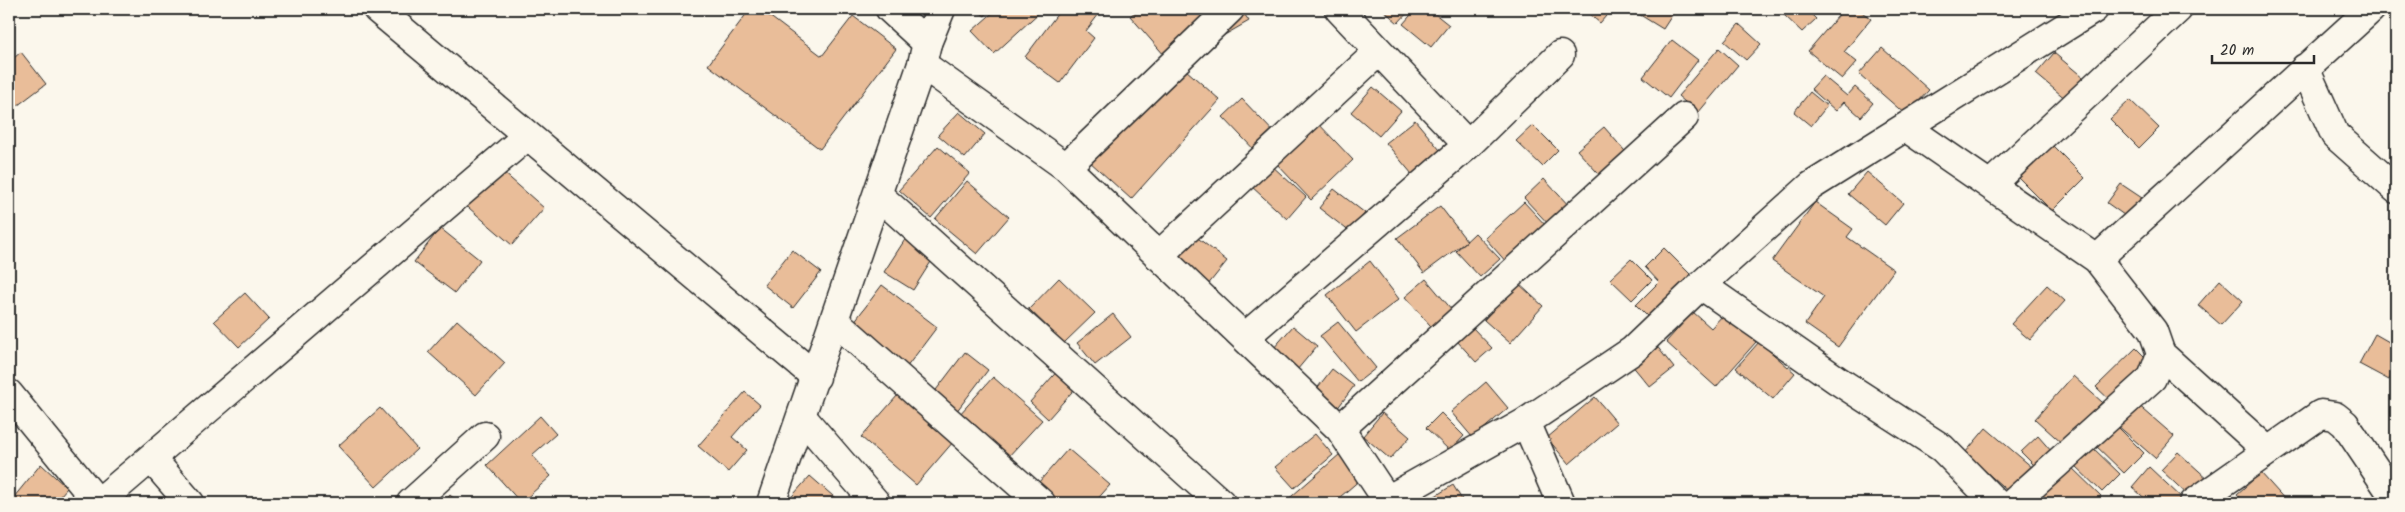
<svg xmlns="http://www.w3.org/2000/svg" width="2405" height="512" viewBox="0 0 2405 512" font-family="Kalam,sans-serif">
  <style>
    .building { fill: #e9bd99; stroke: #2b2b2b }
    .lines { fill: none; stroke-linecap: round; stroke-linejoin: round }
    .street-casing { stroke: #2b2b2b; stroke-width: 31 }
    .secondary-casing { stroke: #2b2b2b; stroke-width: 31 }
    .street { stroke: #fbf7ec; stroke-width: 28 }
    .secondary { stroke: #fbf7ec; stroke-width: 28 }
  </style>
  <rect width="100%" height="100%" fill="#fbf7ec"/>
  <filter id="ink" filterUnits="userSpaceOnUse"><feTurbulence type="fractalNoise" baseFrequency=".02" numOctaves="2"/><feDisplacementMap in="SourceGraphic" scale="10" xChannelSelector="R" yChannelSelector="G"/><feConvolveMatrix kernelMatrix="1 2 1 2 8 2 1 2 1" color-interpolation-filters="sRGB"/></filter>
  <g filter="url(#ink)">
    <path class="building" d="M750,9H760L822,56L853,16L896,49L820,149L708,65Z
      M975,9H990L985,16Z
      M997,9H1043L994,54L972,31Z
      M1061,9L1102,10L1086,31L1094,38L1060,83L1025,57Z
      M1139,9H1219L1165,56L1130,16Z
      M1241,9L1249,21L1221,37L1214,24Z
      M1382,9H1411L1398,23Z
      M1416,9H1429L1449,25L1431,47L1403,24Z
      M1583,9H1612L1600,23Z
      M1640,9H1676L1663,29L1637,13Z
      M1791,9H1806L1816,19L1802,32L1784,15Z
      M1844,9H1858L1871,19L1844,52L1857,62L1842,79L1808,51Z
      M1739,24L1761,44L1746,60L1724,41Z
      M1672,40L1698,60L1669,98L1643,77Z
      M1719,48L1738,65L1698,113L1678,96Z
      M1882,48L1929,90L1906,115L1859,74Z
      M21,52L46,84L9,112V62Z
      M2054,53L2091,84L2073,105L2036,74Z
      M1177,62L1220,100L1131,199L1089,161Z
      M1823,76L1847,96L1855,87L1873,103L1861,117L1844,102L1836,111L1811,89Z
      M1373,87L1401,111L1379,136L1351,112Z
      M1810,92L1827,106L1811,126L1794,112Z
      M1242,99L1280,139L1261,157L1223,117Z
      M2130,100L2159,128L2139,148L2110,119Z
      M959,112L985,134L965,158L938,135Z
      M1415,120L1445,156L1417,180L1386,143Z
      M1317,122L1353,160L1311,200L1275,162Z
      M1533,125L1558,150L1542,166L1516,141Z
      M1604,127L1631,158L1605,181L1577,150Z
      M2051,144L2085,178L2052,211L2018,177Z
      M938,146L970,173L931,218L899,190Z
      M494,164L544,208L512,245L462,202Z
      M1270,164L1306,197L1287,219L1251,186Z
      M1867,172L1903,203L1885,225L1848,194Z
      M1544,179L1572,209L1552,228L1524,198Z
      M967,181L1009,217L977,254L935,219Z
      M2121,184L2145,200L2131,220L2107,203Z
      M1334,189L1365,213L1350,232L1319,208Z
      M1524,202L1548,228L1508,264L1485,238Z
      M1815,202L1853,229L1847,237L1894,270L1838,347L1805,324L1824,297L1772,261Z
      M1440,206L1467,241L1424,273L1397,238Z
      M440,228L480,260L455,293L414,262Z
      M1475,233L1500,259L1480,277L1456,251Z
      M1194,235L1227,261L1207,286L1174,261Z
      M906,238L934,257L913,290L884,272Z
      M1664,248L1693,277L1650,319L1636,305L1659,282L1645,267Z
      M792,250L821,272L793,308L764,285Z
      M1631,259L1652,280L1632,300L1610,279Z
      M1370,261L1399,299L1356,332L1327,295Z
      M1059,278L1095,313L1064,343L1029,309Z
      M1426,279L1458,317L1438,334L1405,297Z
      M2220,280L2243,301L2221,325L2198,305Z
      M1517,282L1543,306L1510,343L1484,320Z
      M882,285L937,327L906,368L851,326Z
      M2047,285L2065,301L2030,340L2011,324Z
      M245,293L269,319L239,347L214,321Z
      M1693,312L1711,328L1724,314L1756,342L1716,387L1666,342Z
      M1113,314L1131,337L1095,365L1077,343Z
      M457,320L505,363L476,395L428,352Z
      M1338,322L1376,368L1358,382L1320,336Z
      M1293,326L1317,346L1297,370L1273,349Z
      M1472,327L1492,348L1476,362L1457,341Z
      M2375,334L2396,346V366L2389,380L2359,364Z
      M1759,342L1795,373L1773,399L1736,368Z
      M1656,345L1674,368L1650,387L1631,364Z
      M2136,348L2151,363L2112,402L2096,387Z
      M965,352L988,370L956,412L933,394Z
      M1060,368L1079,384L1048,419L1030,402Z
      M1332,369L1354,386L1337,409L1315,391Z
      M2073,376L2102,402L2064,445L2035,419Z
      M993,377L1042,420L1007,458L959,415Z
      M1486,382L1508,408L1473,438L1451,412Z
      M905,387L960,434L916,485L861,437Z
      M745,392L760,405L732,437L747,450L728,472L698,446Z
      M1595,397L1617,423L1569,464L1547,438Z
      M2136,403L2174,436L2155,458L2117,425Z
      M380,408L417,449L376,487L338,446Z
      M1382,413L1410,437L1390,459L1363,436Z
      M1441,413L1464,436L1450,451L1426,428Z
      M540,416L556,434L532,455L551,476L521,503L487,465Z
      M2114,423L2144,453L2124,473L2093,443Z
      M1986,428L2033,468L2011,494L1965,453Z
      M1315,434L1333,455L1294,488L1275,467Z
      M2038,436L2052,452L2036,467L2021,452Z
      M2091,446L2120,474L2102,492L2073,464Z
      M1068,449L1110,485L1094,503H1061L1038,483Z
      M2178,452L2209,480L2191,498L2161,470Z
      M1340,454L1361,479L1333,503H1284Z
      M41,464L67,488L54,503H9Z
      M2069,465L2101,496L2094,503H2033Z
      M2149,467L2184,500L2181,503H2150L2132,487Z
      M2261,473L2288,503H2245L2237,494Z
      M810,476L841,503H786Z
      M1453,485L1464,503H1424Z
      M450,495L459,503H443Z"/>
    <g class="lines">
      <defs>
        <path id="street" d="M377,9L816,377
          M890,9L927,43
          M1339,9L1468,145
          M922,64L1066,167L1340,429L1389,503
          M2305,68L2335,135L2396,189
          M1907,128L2097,259L2153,331L2161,354L2152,378L2013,503
          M1066,167L1230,9
          M1990,185L2178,9
          M878,195L1221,503
          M1158,256L1378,52
          M2097,259L2371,9
          M1701,285L1837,380L1942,448L1996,503
          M835,321L1041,503
          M1245,337L1468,145L1560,55
          M2161,354L2268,451
          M9,394L98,503L527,136
          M802,417L876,503
          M1526,422L1561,503
          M1340,429L1684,117
          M151,458L190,503
          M411,503L485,436
          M1382,503L1526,422L1632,351L1701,285L1811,186L2094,9
          M2194,503L2321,414L2335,416L2345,424L2396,500"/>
        <path id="secondary" d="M771,503L922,64L927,43L941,9"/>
      </defs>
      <use href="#street" class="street-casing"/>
      <use href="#secondary" class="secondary-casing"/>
      <use href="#street" class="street"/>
      <use href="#secondary" class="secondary"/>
    </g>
  </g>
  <rect width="2405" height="512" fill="none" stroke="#fbf7ec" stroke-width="30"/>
  <rect x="15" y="15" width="2375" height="482" fill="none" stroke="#2b2b2b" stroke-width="2" filter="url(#ink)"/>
  <path d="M2212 55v8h102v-8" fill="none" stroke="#2b2b2b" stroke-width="2.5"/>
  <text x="2220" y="55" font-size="15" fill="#2b2b2b" stroke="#fbf7ec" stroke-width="4" paint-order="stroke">20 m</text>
</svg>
